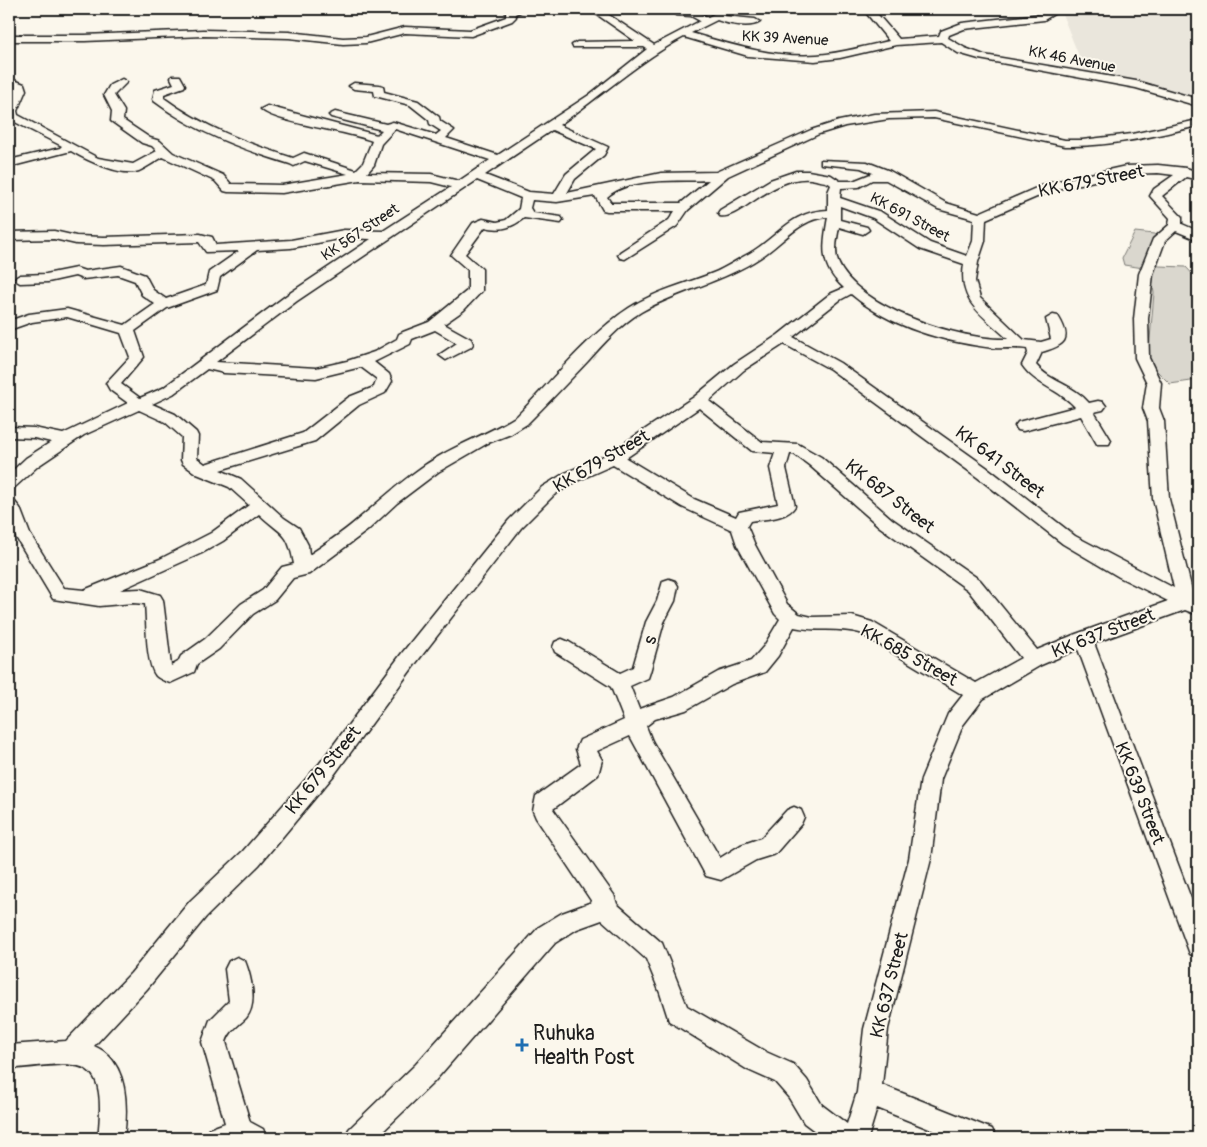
<svg xmlns="http://www.w3.org/2000/svg" width="1207" height="1147" viewBox="0 0 1207 1147" font-family="Pangolin,sans-serif">
  <style>
    .built { fill: #eae6dc }
    .green { fill: #dad7ce; stroke: #7b7a75 }
    .lines { fill: none; stroke-linecap: round; stroke-linejoin: round }
    .minor-casing { stroke: #1c1c1c; stroke-width: 3 }
    .minor { fill: #fbf7ec; fill-rule: evenodd }
    .poi-dot { fill: #1f6fb2; stroke: #fbf7ec; stroke-width: 2 }
    .labels { text-anchor: middle; stroke-width: 4; stroke-linejoin: round; paint-order: stroke }
    .far-street-label { font-size: 15px; fill: #1c1c1c; stroke: #fbf7ec }
    .street-label { font-size: 18px; fill: #1c1c1c; stroke: #fbf7ec }
    .near-poi-label { font-size: 21px; fill: #1c1c1c; stroke: #fbf7ec; text-anchor: start }
  </style>
  <rect width="100%" height="100%" fill="#fbf7ec"/>
  <filter id="ink" filterUnits="userSpaceOnUse"><feTurbulence type="fractalNoise" baseFrequency=".02" numOctaves="2"/><feDisplacementMap in="SourceGraphic" scale="10" xChannelSelector="R" yChannelSelector="G"/><feConvolveMatrix kernelMatrix="1 2 1 2 8 2 1 2 1" color-interpolation-filters="sRGB"/></filter>
  <g filter="url(#ink)">
    <path class="built" d="M1060,9L1198,14V99L1188,94L1087,76Z"/>
    <path class="green" d="M1135,232L1154,234L1162,238L1152,261L1159,266L1186,267L1198,280V380L1170,384L1148,362L1154,293L1150,269L1124,265L1122,258Z"/>
    <g class="lines">
      <defs>
        <path id="minor" d="M513,9H527L515,14L516,17L512,21L471,36L405,33L366,43L343,44L289,38L203,36L85,41H9V35H85L203,30L289,32L343,38L366,37L405,27L470,30L506,17V11Z
          M589,9H600L654,45L700,21L691,16L676,15L669,9L693,10L708,17L723,9H735L724,16L755,19L760,22C750,29 728,24 717,20L691,33C732,45 774,58 817,55C842,53 865,46 889,41L863,9H873L899,39L939,36L941,31L962,23L1042,14L1051,9H1062L1044,20L964,29L949,35L948,38L965,48L984,55L1136,81L1198,99V106L1136,88L979,59L958,53L941,42L896,45L840,58L815,61L748,56L684,37C639,61 601,96 559,125L608,147L604,155L575,179L567,193L661,173L716,172L811,130L839,121L874,114L934,112L1065,140H1082L1132,134L1198,120V126C1154,136 1111,147 1065,146L934,118L889,119L845,126L819,134L728,176L688,210L677,226L625,259L620,258L618,255L620,252L669,220L675,211H607L603,210L595,196L557,202L532,200L530,208L533,213L561,217L563,220L561,223L524,218C511,228 501,231 485,227L465,254L482,269V291L464,310L444,324L471,339L473,344L471,347L446,360L439,355L457,343L435,330L412,339L410,344L374,362L389,374L392,381L385,393L359,405L315,441L220,470L241,479L284,518L299,528L308,545L309,555C325,544 341,534 356,521C379,502 400,482 425,465C454,445 487,435 517,416C551,382 589,334 629,308C655,291 685,284 713,273C726,268 738,259 750,253C779,236 791,211 828,210V192L831,185C827,181 822,182 816,180C777,170 739,221 720,216L718,213L720,210L770,180L796,171H808L831,175L840,181H853L873,173L861,168L821,164V160L867,162L890,171L946,203L979,213L1045,184L1126,166L1158,165L1186,168L1198,172V180L1186,177L1162,196L1182,217V224L1198,231V240L1176,231L1165,241L1153,274L1148,319L1149,358L1161,383L1159,408L1164,421L1169,499L1194,598L1198,600V615L1185,610L1094,643L1198,917V957L1190,954L1187,946L1078,649L1041,665L983,699L963,725L941,779L931,859L888,1029L882,1085L992,1129L996,1138H952L877,1108L868,1138H824L804,1123L789,1098L775,1082L748,1070L669,1021L660,993L646,959L602,920L577,929L555,943L434,1082L376,1138H345L349,1129L416,1064L539,927L562,913L592,902L536,818L533,811L536,796L581,764L576,749L580,740L624,720L611,687L555,652L553,647L555,642L562,639L569,642L620,673L633,667L646,622L657,601L663,581L669,579L675,581L678,586L675,601L664,622L650,672L648,678L630,686L639,709L674,697L718,672L751,661L764,646L780,619L775,614L737,545L732,530L682,507L613,465L577,481L554,495L521,528L416,663L334,775L259,865L206,917L147,989L94,1046C129,1061 128,1107 124,1138H98C108,1051 81,1062 9,1069V1045L66,1041L131,973L190,901L243,851L320,763L402,653L509,520L542,487L565,473L608,454L694,397L734,364L778,335L830,294L844,288C819,266 823,246 828,217C800,218 783,243 761,257C724,282 679,290 641,312C620,325 604,343 588,361C568,382 548,403 527,424L511,434L488,443L438,472L397,503L368,530L309,574L293,578L275,600L253,614L219,649L197,664L194,672L170,683C165,681 159,679 156,676C145,662 147,621 145,604L133,603L99,606L53,599L14,534L9,521V500L15,502L20,508L30,534L64,588L84,590L160,559L211,533L249,505L229,487L197,474L183,464L181,460L182,437L165,422L139,410L84,435L38,466L15,487L9,489V474L26,458L51,442L34,438L9,437V427L34,428L63,434L128,403L110,390L106,383L130,357L121,333L67,317L32,322L9,330V321L29,314L67,309L125,325L155,304L142,295L135,281L118,275L83,279L75,276L48,282L20,283L13,279L20,275L46,274L76,268L85,271L121,266L145,275L153,290L166,299L206,285L209,272L239,251L206,252L199,242L104,245L76,244L54,239L9,240V232L54,231L76,236L104,237L200,234L212,237L216,245L291,240L344,230L383,231L451,187L431,182L360,180L282,193L228,192L224,191L215,181L163,157C156,161 147,167 139,171C121,177 86,160 71,151L9,167V160L60,148L62,146L9,119V104L16,90L9,85V78L24,84L26,90L17,111L18,115L98,158L133,164L157,151L152,146L142,143L111,121L112,111L104,95L110,85L122,79L127,82L114,95L124,111L123,120L150,138L160,141L173,153L223,175L231,184L282,185L348,174L305,161L294,166L290,164C241,149 195,132 154,101L153,99L155,90L174,84L171,78L172,76H180L185,85L184,87L164,94V98C203,127 247,143 293,158L304,153L356,170L363,163L372,141C349,131 275,123 261,109L267,106L377,135L382,130L331,117L329,115L335,112L386,124L393,122L436,135L441,131L430,124L429,120L410,105L375,96L374,91L354,89L349,86L354,83L379,85L383,86L384,92L418,101L439,117L440,121L454,130L446,138L498,155L589,95L647,49L644,47H573L572,45L577,42L635,41ZM395,129L490,160L459,181L431,174L367,173L374,165L381,144ZM552,130L596,149L566,174L554,194L529,192L485,175ZM1158,173L1174,175L1154,189L1150,196L1170,218L1169,225L1153,239L1139,274L1134,319L1135,358L1147,383L1143,408L1148,421L1153,499L1174,588L1075,536L989,469L840,363L793,337L840,300L851,294C889,327 945,342 993,348C1005,349 1016,347 1027,349L1028,353L1022,365C1035,385 1059,389 1075,407L1018,422L1015,426L1018,430L1023,431L1081,416L1097,444H1109L1111,440L1094,412L1103,410L1106,406L1103,402L1098,401L1089,403C1073,384 1050,382 1036,365L1042,352C1065,345 1073,340 1058,316L1053,315L1046,319L1051,339L1041,342L1024,340L980,298L975,281L978,262L985,241L986,219L1053,190L1126,174ZM477,180L521,198L519,209L506,220L497,222L483,219L473,223L451,255L468,270V290L429,322L403,332L399,334L397,339L374,352L347,361L316,368L216,362L297,301ZM709,180L681,203H611L607,197C630,176 680,182 709,180ZM872,180H886L938,209L974,219L973,241L967,256L930,243L881,212L840,198L841,188L859,187ZM840,206L873,218L920,249L964,264C958,303 982,314 1008,339C961,341 857,308 838,262C834,251 837,238 839,227L863,234L869,230L867,227L840,220ZM344,238L371,239L287,295L163,388L140,398L121,384L144,357L135,331L167,308L217,290L220,277L257,250L291,248ZM784,344L830,369L977,477L1063,544L1119,577L1168,601L1076,634L1037,650L980,580L892,519L821,457L798,444L762,442L709,401L744,370ZM361,367L377,379L374,387L349,397L303,433L205,464L197,458L198,436L196,432L175,414L152,404L173,394L207,369L224,373L316,378ZM699,408L752,451L775,453L770,468L778,504L739,512L736,517L694,499L626,458ZM790,454H794L809,465L880,527L968,590L1021,658L976,683L872,622L852,616L812,617L799,614L787,604L755,545L747,526L750,521C764,519 788,519 795,506L786,468ZM259,514C282,536 288,530 294,564L282,567L263,590L241,604L205,639L181,656L178,662L171,666L163,600L160,595L140,589L120,590L202,553L223,541ZM794,627C816,632 839,627 860,633L963,695L948,714L921,779L909,859L864,1029L857,1092L847,1124L822,1105L807,1080L793,1064L766,1052L687,1006L662,943L617,904L614,895L553,809L598,775L602,760L597,751L630,736L706,876L721,880L756,860L775,854L801,824L804,817L801,810L794,807L787,810L761,838L741,845L720,858L652,741L646,726L655,719L686,710L732,684L765,672L778,656Z
          M1187,9H1198V13L1189,11Z
          M237,957L245,961C251,976 258,1004 246,1018C238,1026 229,1031 226,1042L250,1122L263,1129L267,1138H205L209,1129L225,1123L202,1042L210,1020L229,1001L225,969L229,961Z"/>
      </defs>
      <use href="#minor" class="minor-casing"/>
      <use href="#minor" class="minor"/>
    </g>
  </g>
  <path class="poi-dot" d="M519.5 1037.5h5v5h5v5h-5v5h-5v-5h-5v-5h5z"/>
  <g class="labels">
    <g class="far-street-label">
      <text transform="translate(785 38) rotate(3)" y="5">KK 39 Avenue</text>
      <text transform="translate(1072 59) rotate(11)" y="5">KK 46 Avenue</text>
      <text transform="translate(910 217) rotate(28)" y="5">KK 691 Street</text>
      <text transform="translate(360 232) rotate(-34)" y="5">KK 567 Street</text>
    </g>
    <g class="street-label">
      <text transform="translate(1091 181) rotate(-11)" y="6">KK 679 Street</text>
      <text transform="translate(601 461) rotate(-30)" y="6">KK 679 Street</text>
      <text transform="translate(1000 462) rotate(37)" y="6">KK 641 Street</text>
      <text transform="translate(890 496) rotate(38)" y="6">KK 687 Street</text>
      <text transform="translate(1103 633) rotate(-21)" y="6">KK 637 Street</text>
      <text transform="translate(650 640) rotate(-76)" y="6">s</text>
      <text transform="translate(909 655) rotate(29)" y="6">KK 685 Street</text>
      <text transform="translate(323 770) rotate(-51)" y="6">KK 679 Street</text>
      <text transform="translate(1140 793) rotate(69)" y="6">KK 639 Street</text>
      <text transform="translate(889 985) rotate(-76)" y="6">KK 637 Street</text>
    </g>
    <g class="near-poi-label">
      <text x="533" y="1040">Ruhuka<tspan x="533" dy="24">Health Post</tspan></text>
    </g>
  </g>
  <rect width="1207" height="1147" fill="none" stroke="#fbf7ec" stroke-width="30"/>
  <rect x="15" y="15" width="1177" height="1117" fill="none" stroke="#1c1c1c" stroke-width="2" filter="url(#ink)"/>
</svg>
